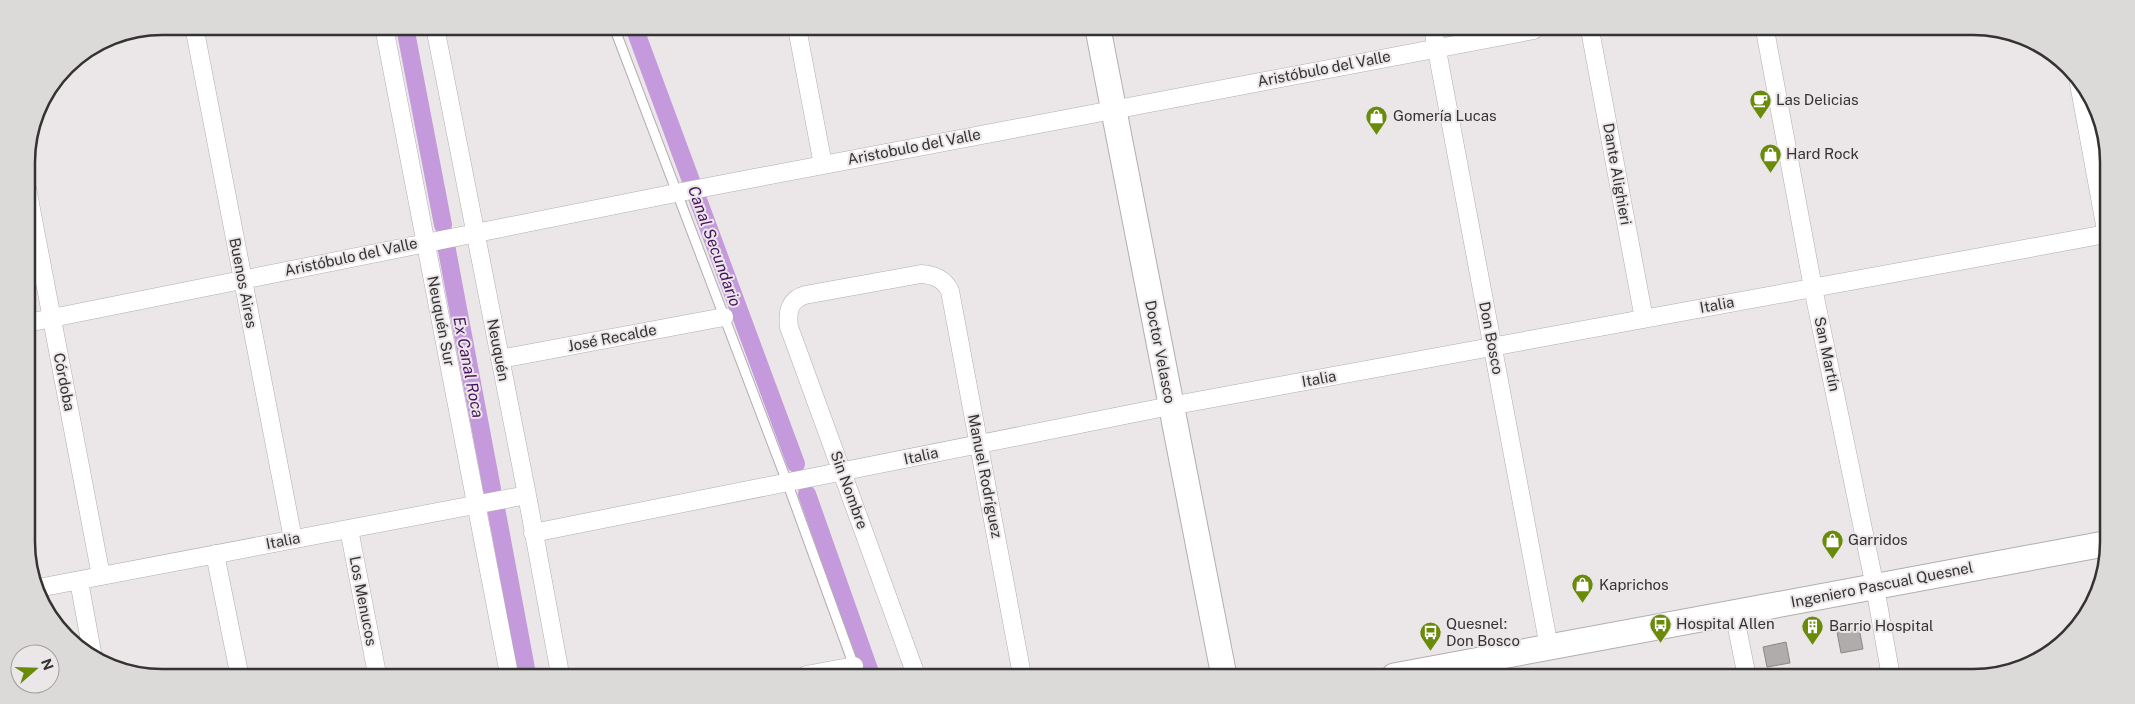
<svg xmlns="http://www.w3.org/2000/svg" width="2135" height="704" viewBox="0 0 2135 704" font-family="'Public Sans',sans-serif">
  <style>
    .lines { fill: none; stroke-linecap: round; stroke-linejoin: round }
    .canal { stroke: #c59add; stroke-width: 18 }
    .building { fill: #b0acac; stroke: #8c8887 }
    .service-casing { stroke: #b2adae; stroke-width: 11 }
    .minor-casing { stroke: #b2adae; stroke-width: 19 }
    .secondary-casing { stroke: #b2adae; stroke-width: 27 }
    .service { stroke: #fff; stroke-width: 9 }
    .minor { stroke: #fff; stroke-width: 18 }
    .secondary { stroke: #fff; stroke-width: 25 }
    .labels { text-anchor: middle; stroke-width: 4; stroke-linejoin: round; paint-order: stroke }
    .street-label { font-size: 15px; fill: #343232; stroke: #ebe7e8 }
    .poi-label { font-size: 15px; fill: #343232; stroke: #ebe7e8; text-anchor: start }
    .water-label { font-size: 16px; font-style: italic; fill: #491161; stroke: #ebe7e8 }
    .rim { fill: none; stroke: #343232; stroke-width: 2.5 }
  </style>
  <rect width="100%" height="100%" fill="#ebe7e8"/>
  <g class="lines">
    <path class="canal" d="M405,27L443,225
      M634,27L796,464
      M446,245L492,489
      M807,494L871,675
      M496,508L527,674"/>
  </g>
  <path class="building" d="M1859,628L1863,649L1841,653L1837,632Z
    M1786,642L1790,663L1767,667L1763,647Z"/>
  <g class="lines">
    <defs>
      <path id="service" d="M614,27L787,482L854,666"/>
      <path id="minor" d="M194,26L293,539
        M384,27L509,674
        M435,27L527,495L560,674
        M797,28L823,165
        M1433,29L1549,647
        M1590,30L1644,319
        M1765,30L1813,288L1875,587L1891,677
        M2078,78L2106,230
        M27,188L101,576
        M27,323L676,193L1534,30
        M500,359L724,317
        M349,529L377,674
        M533,533L1170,406L2106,234
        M215,554L239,673
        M79,581L92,652
        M38,588L527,495
        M1734,613L1747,677
        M806,675L854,666
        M916,675L789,327C787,312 789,300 805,295L921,274C935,275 944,279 950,291L1022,675"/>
      <path id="secondary" d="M1098,29L1224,676
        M1394,676L2104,544"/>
    </defs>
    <use href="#service" class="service-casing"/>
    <use href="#minor" class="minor-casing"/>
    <use href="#secondary" class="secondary-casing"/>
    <use href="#service" class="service"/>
    <use href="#minor" class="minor"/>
    <use href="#secondary" class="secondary"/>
  </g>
  <defs>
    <symbol id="cafe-pin" viewBox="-11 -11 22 30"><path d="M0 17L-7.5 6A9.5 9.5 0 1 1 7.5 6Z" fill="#6a8a09" stroke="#ebe7e8"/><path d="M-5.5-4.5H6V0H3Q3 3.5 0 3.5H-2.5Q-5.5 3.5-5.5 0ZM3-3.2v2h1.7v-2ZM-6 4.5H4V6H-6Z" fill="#fff"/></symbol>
    <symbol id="shop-pin" viewBox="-11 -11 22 30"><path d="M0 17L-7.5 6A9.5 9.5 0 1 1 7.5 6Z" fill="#6a8a09" stroke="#ebe7e8"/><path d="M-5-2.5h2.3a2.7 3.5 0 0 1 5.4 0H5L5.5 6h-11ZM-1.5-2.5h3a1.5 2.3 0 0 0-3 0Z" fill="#fff"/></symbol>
    <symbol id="bus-pin" viewBox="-11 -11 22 30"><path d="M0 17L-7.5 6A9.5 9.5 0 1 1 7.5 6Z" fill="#6a8a09" stroke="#ebe7e8"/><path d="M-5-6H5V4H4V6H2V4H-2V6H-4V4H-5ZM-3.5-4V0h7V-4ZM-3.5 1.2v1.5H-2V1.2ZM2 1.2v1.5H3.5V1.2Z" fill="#fff"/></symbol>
    <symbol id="building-pin" viewBox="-11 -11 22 30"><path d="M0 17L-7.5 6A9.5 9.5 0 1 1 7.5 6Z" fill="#6a8a09" stroke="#ebe7e8"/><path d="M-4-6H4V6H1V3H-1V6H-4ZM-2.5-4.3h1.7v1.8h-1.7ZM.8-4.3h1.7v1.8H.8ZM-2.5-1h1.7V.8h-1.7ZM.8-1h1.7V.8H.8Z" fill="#fff"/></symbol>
  </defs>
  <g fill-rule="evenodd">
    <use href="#cafe-pin" x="1748" y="88" width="25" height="34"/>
    <use href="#shop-pin" x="1364" y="104" width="25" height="34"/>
    <use href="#shop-pin" x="1758" y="142" width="25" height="34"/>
    <use href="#shop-pin" x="1820" y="528" width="25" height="34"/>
    <use href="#shop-pin" x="1570" y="572" width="25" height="34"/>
    <use href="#bus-pin" x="1648" y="612" width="25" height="34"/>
    <use href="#building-pin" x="1800" y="614" width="25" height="34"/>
    <use href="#bus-pin" x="1418" y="620" width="25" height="34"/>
  </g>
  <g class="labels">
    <g class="street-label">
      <text transform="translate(1324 69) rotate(-11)" y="5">Aristóbulo del Valle</text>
      <text transform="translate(914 147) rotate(-11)" y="5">Aristobulo del Valle</text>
      <text transform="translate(1617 174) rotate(80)" y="5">Dante Alighieri</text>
      <text transform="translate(351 257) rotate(-12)" y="5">Aristóbulo del Valle</text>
      <text transform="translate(243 283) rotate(79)" y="5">Buenos Aires</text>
      <text transform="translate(1717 305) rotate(-10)" y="5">Italia</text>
      <text transform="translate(441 321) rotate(79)" y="5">Neuquén Sur</text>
      <text transform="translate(612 338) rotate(-11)" y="5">José Recalde</text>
      <text transform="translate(1491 338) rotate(79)" y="5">Don Bosco</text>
      <text transform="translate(498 350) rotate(79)" y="5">Neuquén</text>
      <text transform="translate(1160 352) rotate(79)" y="5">Doctor Velasco</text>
      <text transform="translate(1827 354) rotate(78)" y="5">San Martín</text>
      <text transform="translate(1319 379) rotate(-10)" y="5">Italia</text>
      <text transform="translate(64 382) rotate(79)" y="5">Córdoba</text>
      <text transform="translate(921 456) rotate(-12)" y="5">Italia</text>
      <text transform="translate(985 476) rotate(79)" y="5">Manuel Rodríguez</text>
      <text transform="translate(849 490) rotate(70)" y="5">Sin Nombre</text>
      <text transform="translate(283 541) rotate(-11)" y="5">Italia</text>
      <text transform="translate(1882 585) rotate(-11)" y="5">Ingeniero Pascual Quesnel</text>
      <text transform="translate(363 601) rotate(79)" y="5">Los Menucos</text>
    </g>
    <g class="poi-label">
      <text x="1776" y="105">Las Delicias</text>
      <text x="1393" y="121">Gomería Lucas</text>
      <text x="1786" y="159">Hard Rock</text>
      <text x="1848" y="545">Garridos</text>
      <text x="1599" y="590">Kaprichos</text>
      <text x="1446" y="629">Quesnel:<tspan x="1446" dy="17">Don Bosco</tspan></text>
      <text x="1676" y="629">Hospital Allen</text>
      <text x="1829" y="631">Barrio Hospital</text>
    </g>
    <g class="water-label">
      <text transform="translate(715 246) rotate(70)" y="6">Canal Secundario</text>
      <text transform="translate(469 367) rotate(79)" y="6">Ex Canal Roca</text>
    </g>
  </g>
  <path d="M0 0H2135V704H0ZM162 35H1973A127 127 0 0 1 2100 162V542A127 127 0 0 1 1973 669H162A127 127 0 0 1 35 542V162A127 127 0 0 1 162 35Z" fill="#dcd9d9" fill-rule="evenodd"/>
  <path class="rim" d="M162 35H1973A127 127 0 0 1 2100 162V542A127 127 0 0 1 1973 669H162A127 127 0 0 1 35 542V162A127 127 0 0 1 162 35Z"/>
  <g transform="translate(35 669) rotate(70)"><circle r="24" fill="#ebe7e8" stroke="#a29f9f"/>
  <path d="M0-4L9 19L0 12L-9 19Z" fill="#6a8a09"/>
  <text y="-8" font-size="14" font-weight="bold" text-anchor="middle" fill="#343232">N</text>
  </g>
</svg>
